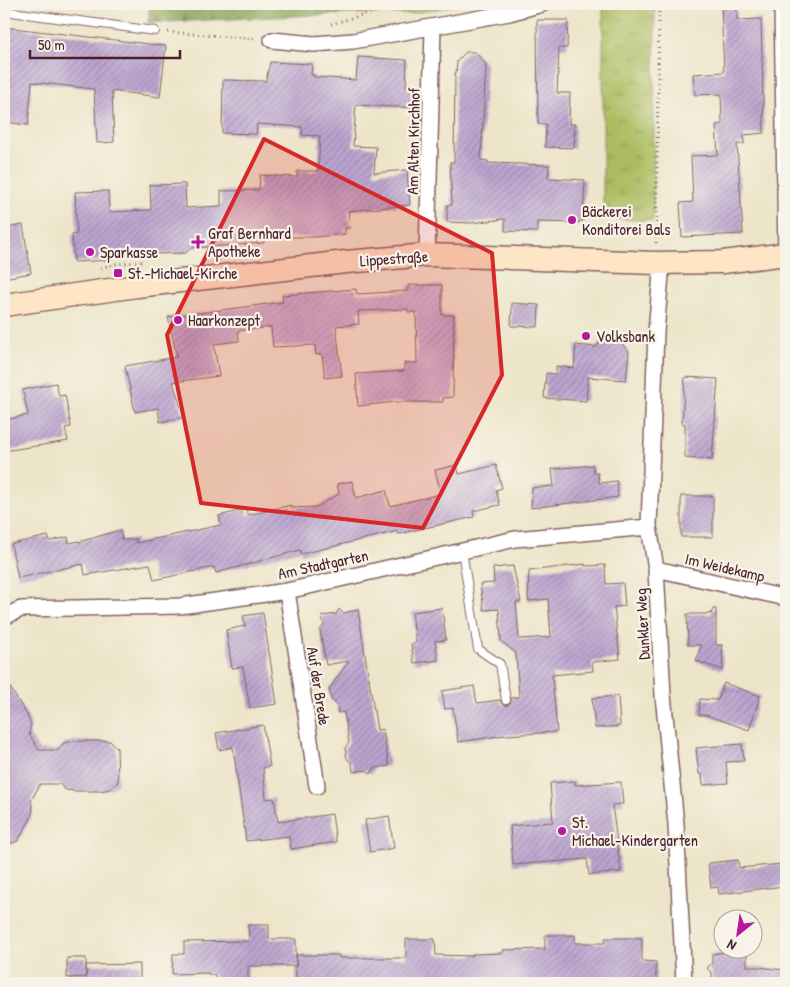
<svg xmlns="http://www.w3.org/2000/svg" width="790" height="987" viewBox="0 0 790 987" font-family="'Patrick Hand',sans-serif">
  <style>
    .grass { fill: url(#grass-dots); stroke: #7a6e46 }
    .forest { fill: url(#forest-firs); stroke: #696241 }
    .park { fill: url(#park-tufts); stroke: #7a6e46 }
    .building { fill: url(#building-hatch) }
    .lines { fill: none; stroke-linecap: round; stroke-linejoin: round }
    .lane-casing { stroke: #836462; stroke-width: 10 }
    .street-casing { stroke: #836462; stroke-width: 18 }
    .secondary-casing { stroke: #836462; stroke-width: 25 }
    .path { stroke: #836462; stroke-width: 3; stroke-dasharray: 1 4; stroke-linecap: butt }
    .lane { stroke: #fff; stroke-width: 8 }
    .street { stroke: #fff; stroke-width: 15 }
    .secondary { stroke: #fde5c5; stroke-width: 22 }
    .marked { fill: #d62828; fill-opacity: 0.2; stroke: #d62828; stroke-width: 4; stroke-linejoin: round }
    .poi-dot { fill: #b5179e; stroke: #f7f3e8; stroke-width: 2 }
    .labels { text-anchor: middle; stroke-width: 4.5; stroke-linejoin: round; paint-order: stroke }
    .street-label { font-size: 16px; fill: #4a1f2b; stroke: #f7f3e8 }
    .poi-label { font-size: 16px; fill: #4a1f2b; stroke: #f7f3e8; text-anchor: start }
  </style>
  <defs>
    <pattern id="grass-dots" width="8" height="8" patternUnits="userSpaceOnUse" patternTransform="scale(1.25)"><rect width="8" height="8" fill="#abbd61"/><path d="M2 2h.1M6 6h.1" fill="none" stroke="#8d9950" stroke-width="1.8" stroke-linecap="round"/></pattern>
    <pattern id="forest-firs" width="22" height="20" patternUnits="userSpaceOnUse" patternTransform="scale(1.25)"><rect width="22" height="20" fill="#88a457"/><path d="M5 1l3.5 6h-7zM16 11l3.5 6h-7z" fill="#718548"/></pattern>
    <pattern id="park-tufts" width="24" height="20" patternUnits="userSpaceOnUse" patternTransform="scale(1.25)"><rect width="24" height="20" fill="#abbd61"/><path d="M3 7l-1-3M5 7V3M7 7l1-3M15 17l-1-3M17 17v-4M19 17l1-3" fill="none" stroke="#8d9950"/></pattern>
    <pattern id="building-hatch" width="6" height="6" patternUnits="userSpaceOnUse" patternTransform="scale(1.25)"><rect width="6" height="6" fill="#bca5d0"/><path d="M-1 1l2-2M0 6l6-6M5 7l2-2" fill="none" stroke="#9b86a9"/></pattern>
  </defs>
  <rect width="100%" height="100%" fill="#f7f3e8"/>
  <filter id="ink" filterUnits="userSpaceOnUse"><feTurbulence type="fractalNoise" baseFrequency=".02" numOctaves="2"/><feDisplacementMap in="SourceGraphic" scale="10" xChannelSelector="R" yChannelSelector="G"/><feConvolveMatrix kernelMatrix="1 2 1 2 8 2 1 2 1" color-interpolation-filters="sRGB"/></filter>
  <filter id="wash" filterUnits="userSpaceOnUse"><feTurbulence type="fractalNoise" baseFrequency=".0096" numOctaves="4" result="noise"/><feDisplacementMap in="SourceGraphic" scale="20" xChannelSelector="R" yChannelSelector="G"/><feGaussianBlur stdDeviation="1.12" result="paint"/><feColorMatrix in="noise" values="0 0 0 0 0 0 0 0 0 0 0 0 0 0 0 0 0 1.4 0 .05"/><feComposite in="paint" operator="in"/></filter>
  <g filter="url(#wash)">
    <rect width="100%" height="100%" fill="#ede5c9"/>
    <path class="grass" d="M342,4H463L409,14L361,13Z"/>
    <path class="forest" d="M150,4H342L361,13L148,23Z"/>
    <path class="park" d="M603,4H655L653,221L603,218Z"/>
    <g id="blocks">
      <path class="building" d="M721,4H737V20L761,19L764,133L744,135V144H737L743,234L682,237L680,203L693,202L691,156L718,155L716,125L722,124L721,94L695,95L693,74L724,72Z
        M537,20H568L567,48H559L557,93H570L569,124H575L574,148L545,147L546,124H538Z
        M4,27L166,46L160,97L112,91L114,142L97,143L94,89L32,82L28,125L4,122Z
        M466,52H475L486,64L481,160L488,161V163L549,165L548,178L585,180L583,221H579V223L537,222V232L505,231V219L471,223L447,222V205H452L450,162H454L455,73H456L457,61Z
        M358,57L407,60L406,88L416,89L415,108L356,105L353,146L376,147L374,173L407,170L410,205L348,211L350,228H345V234L315,237H263L264,243L191,248L186,253L155,254L151,250L111,252V260L74,262L72,235L77,234L75,192L108,191L109,212L151,210L150,185L185,184L186,208L221,206V191L259,190L260,175L297,177V171H318L320,136L302,135V127L257,124L256,134L222,133L223,80L266,81L270,62L312,64L311,75H314V77L356,80Z
        M23,225L31,273L4,278V228Z
        M408,285H442V315H454L453,397L443,398V402H395L358,406L356,374L404,371V363H417L416,312H408V309L358,311L359,324L336,326L342,376L325,378L322,354L316,355L315,345L273,347L271,327L238,331L239,341L214,344L219,376L173,382L184,417L160,422L158,408L135,412L125,366L177,357L168,317L283,302L282,295L356,289L357,294L408,291Z
        M512,303L539,305L538,327L511,326Z
        M605,338L618,339L629,352L626,380L588,377L586,401L544,398L546,373L556,374V366L574,368L576,345L596,347Z
        M685,377L718,379L712,460L685,458V424L682,423Z
        M56,383L59,396L65,395L71,427L65,428L68,441L4,451V420L28,415L23,390Z
        M457,465L459,474L496,465L502,488L496,490L500,505L473,511L474,517L398,534V531L301,554L300,550L216,573L214,567L154,580L150,564L85,575L83,564L18,578L11,544L48,536L50,541L68,537L69,543L79,541V542L120,530L122,540L136,539V543L221,525L219,516L246,509L248,515L291,505V508L316,507L339,494L337,484L352,481L356,498L386,490L390,506L441,494L435,470Z
        M593,465L594,473H598L599,483L617,481L618,497L531,508L532,488L554,486L552,469Z
        M681,496H713V537H681Z
        M585,564V566L605,565L606,584L623,583L625,606L614,607L620,659L592,662L593,671L552,675L557,732L506,735L458,742L453,708L445,709L442,691L474,686L477,703L500,700L502,704L506,706L511,702V698L519,697L516,653L501,641L499,609L484,610L480,584L494,583L493,568L513,566L521,602H516L519,639L551,637L548,599L528,601L529,571Z
        M442,608L446,640L435,641L438,660L414,663L411,644L416,643L412,612Z
        M339,609L343,613L358,610L377,730L383,729L389,766L374,768L371,774L366,770L353,772L352,763L347,759L345,748L349,743L344,712L338,713L337,704L331,700L329,689L349,661L326,665L320,630L324,625L322,616L336,614Z
        M713,609H716V645H722L723,670L696,661L701,645H688L687,614H711Z
        M263,613L277,704L250,708L243,667L232,668L226,630L245,626L243,616Z
        M4,678L27,715L31,725L29,734L39,750H58L64,743L74,741H110L117,748L118,782L111,789L100,791H76L66,790L59,784H40L31,801L33,810L30,820L18,841L4,846V779L7,773L4,758Z
        M724,683L760,696L749,730L706,715H699L700,699L718,700Z
        M618,696L620,726L595,728L592,698Z
        M263,725L270,766L263,768L266,799L274,798L278,822L332,814L336,842L291,849L289,836L246,841L233,747L219,750L216,733Z
        M742,744L744,761L726,762L728,783L703,785L702,774H699L696,748Z
        M575,781V785L621,782L623,804L612,805L621,872L589,875L587,859L513,865L510,826L553,822L550,783Z
        M389,816L394,848L370,852L365,820Z
        M738,860L739,868L782,864L784,886L719,894L718,887L711,888L708,863Z
        M248,925H269V939H296V966H248V981H215V975H209V973L172,974L173,954H184V942L249,941Z
        M545,935H575V943H605V938H642V961L656,962V981L602,980V983H296V955H339V958H406V939H435L436,955L473,956V954L503,953V950L545,949Z
        M732,951H747V966L786,970V982L712,983V973L707,968L712,963V954Z
        M67,958H86V977L67,978Z
        M140,964V983H86V965Z"/>
    </g>
  </g>
  <g filter="url(#ink)">
    <use href="#blocks" fill-opacity="0" stroke="#836462" stroke-width="1"/>
    <g class="lines">
      <defs>
        <path id="lane" d="M4,11L155,31
          M462,551L478,649L500,664L506,700"/>
        <path id="street" d="M782,4L786,254
          M272,40L314,44L353,41L509,13L542,4
          M427,255L433,28
          M662,263L656,332L649,527L656,569L663,695L676,824L684,983
          M656,569L786,598
          M287,591L317,786
          M4,617L21,609L180,606L287,591L515,539L649,527"/>
        <path id="secondary" d="M4,305L137,286L346,262L427,255L656,263L723,262L786,254"/>
      </defs>
      <use href="#lane" class="lane-casing"/>
      <use href="#street" class="street-casing"/>
      <use href="#secondary" class="secondary-casing"/>
      <path class="path" d="M331,24L400,4
        M168,32L257,39
        M656,243L659,4
        M101,268L114,264L142,262"/>
      <use href="#lane" class="lane"/>
      <use href="#street" class="street"/>
      <use href="#secondary" class="secondary"/>
    </g>
  </g>
  <path class="marked" d="M264,139L492,253L502,375L423,528L201,503L167,335Z"/>
  <g class="poi-dot">
    <circle cx="572" cy="220" r="5"/>
    <path d="M195.5 234.5h5v5h5v5h-5v5h-5v-5h-5v-5h5z"/>
    <circle cx="90" cy="252" r="5"/>
    <rect x="113" y="268" width="10" height="10" rx="2.5"/>
    <circle cx="178" cy="320" r="5"/>
    <circle cx="586" cy="336" r="5"/>
    <circle cx="562" cy="831" r="5"/>
  </g>
  <g class="labels">
    <g class="street-label">
      <text transform="translate(413 141) rotate(-89)" y="6">Am Alten Kirchhof</text>
      <text transform="translate(394 258) rotate(-4)" y="6">Lippestraße</text>
      <text transform="translate(323 564) rotate(-12)" y="6">Am Stadtgarten</text>
      <text transform="translate(725 567) rotate(13)" y="6">Im Weidekamp</text>
      <text transform="translate(642 624) rotate(-93)" y="6">Dunkler Weg</text>
      <text transform="translate(319 686) rotate(81)" y="6">Auf der Brede</text>
    </g>
    <g class="poi-label">
      <text x="582" y="217">Bäckerei<tspan x="582" dy="18">Konditorei Bals</tspan></text>
      <text x="208" y="239">Graf Bernhard<tspan x="208" dy="18">Apotheke</tspan></text>
      <text x="100" y="258">Sparkasse</text>
      <text x="128" y="279">St.-Michael-Kirche</text>
      <text x="188" y="326">Haarkonzept</text>
      <text x="596" y="342">Volksbank</text>
      <text x="572" y="828">St.<tspan x="572" dy="18">Michael-Kindergarten</tspan></text>
    </g>
  </g>
  <rect width="790" height="987" fill="none" stroke="#f7f3e8" stroke-width="20"/>
  <g transform="translate(738 934) rotate(210)"><circle r="24" fill="#f7f3e8" stroke="#b29e9c"/>
  <path d="M0-4L9 19L0 12L-9 19Z" fill="#b5179e"/>
  <text y="-8" font-size="14" font-weight="bold" text-anchor="middle" fill="#4a1f2b">N</text>
  </g>
  <path d="M30 50v8h150v-8" fill="none" stroke="#4a1f2b" stroke-width="2.5"/>
  <text x="38" y="50" font-size="15" fill="#4a1f2b" stroke="#f7f3e8" stroke-width="4" paint-order="stroke">50 m</text>
</svg>
